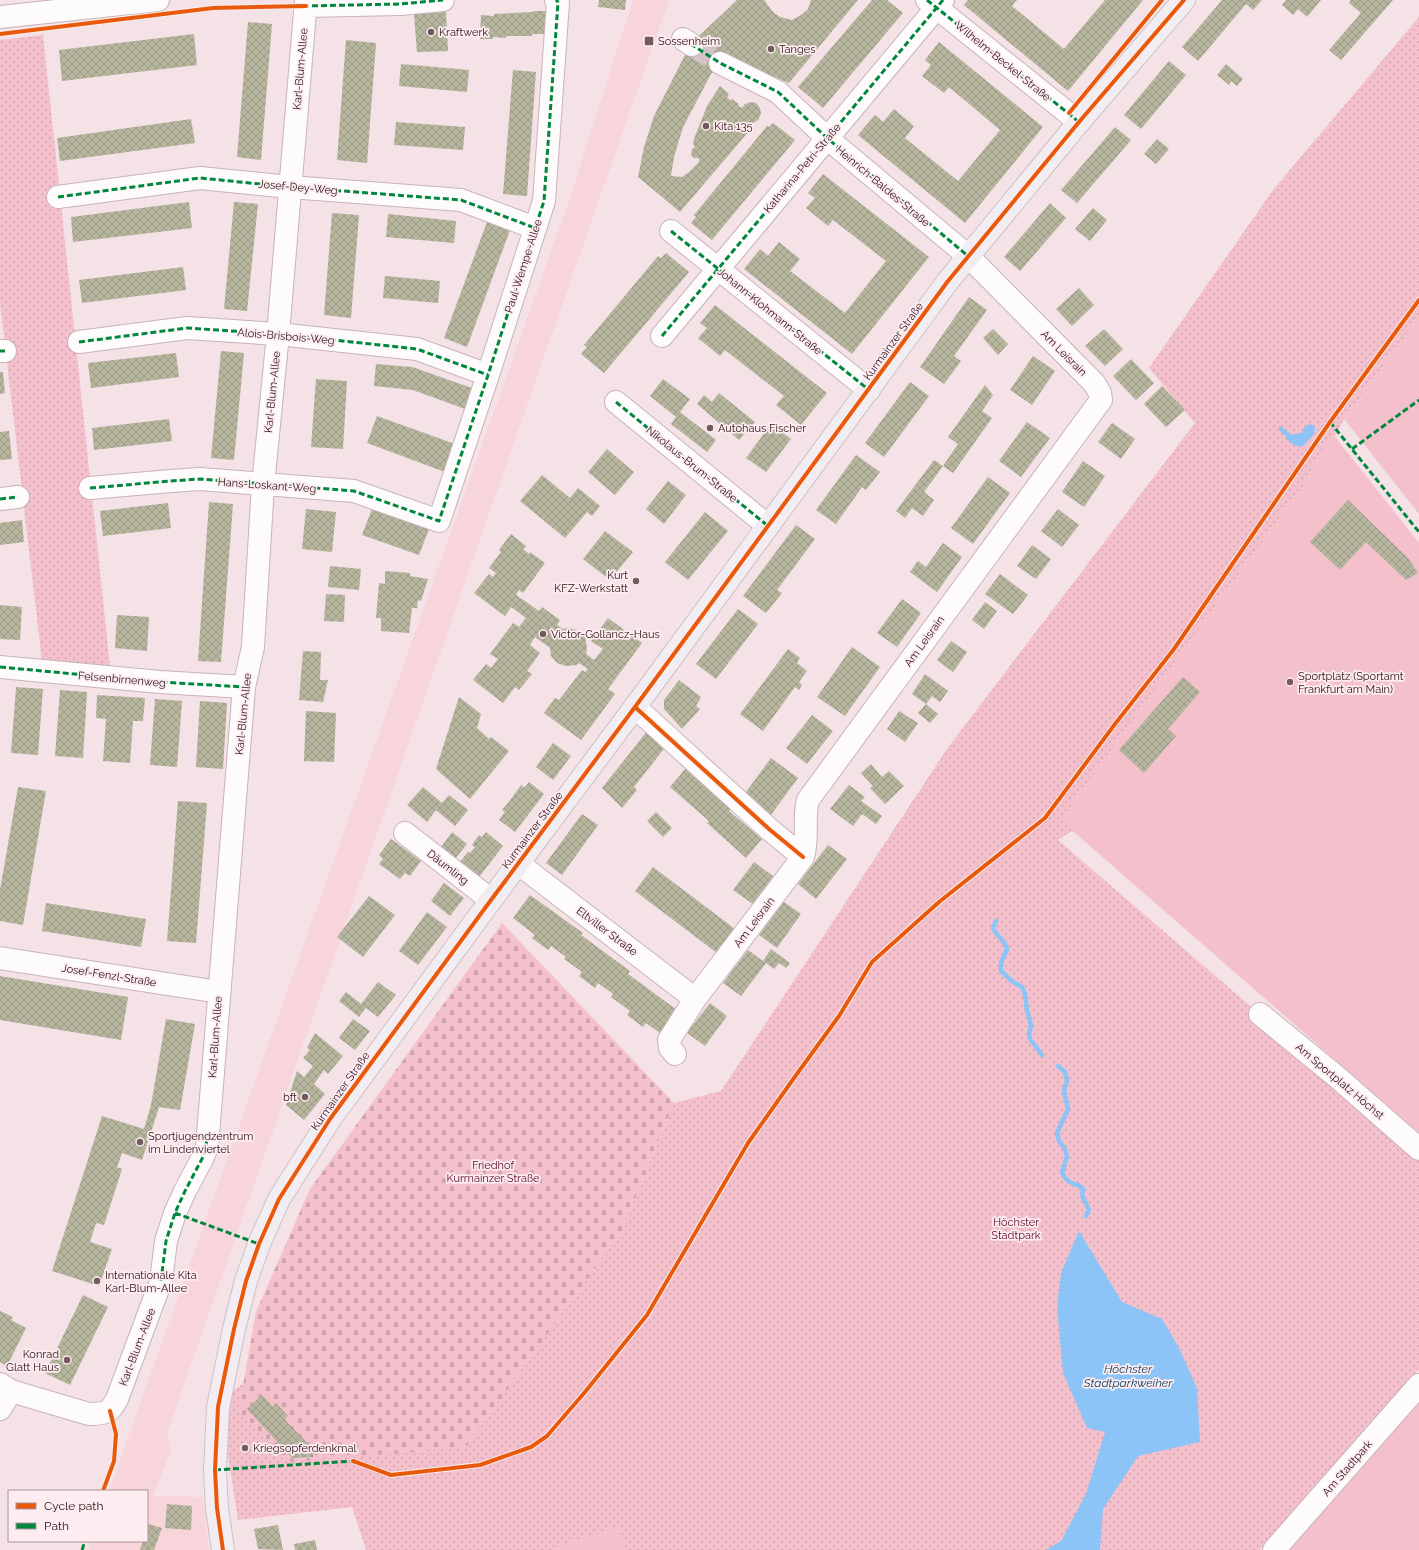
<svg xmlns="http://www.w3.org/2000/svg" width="1419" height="1550" viewBox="0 0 1419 1550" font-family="Raleway,sans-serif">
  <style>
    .built { fill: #f8d4db }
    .grass { fill: url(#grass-dots) }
    .cemetery { fill: url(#cemetery-stones) }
    .garden { fill: #f3c0cb }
    .water { fill: #8cc4f8 }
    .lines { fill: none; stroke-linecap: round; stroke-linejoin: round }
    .stream { stroke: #8cc4f8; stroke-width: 4.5 }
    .building { fill: url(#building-cross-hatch) }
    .minor-tunnel { stroke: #d6c3c7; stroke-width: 22; stroke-dasharray: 22 11; stroke-linecap: butt }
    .minor-casing { stroke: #c9b3b8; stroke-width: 24 }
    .major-casing { stroke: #cdc0c3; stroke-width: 24 }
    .minor { stroke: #fdfbfb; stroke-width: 22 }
    .major { stroke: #f2edf3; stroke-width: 22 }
    .quiet { stroke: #00873e; stroke-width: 3; stroke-dasharray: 6 3; stroke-linecap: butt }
    .cycleway-casing { stroke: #fdedf0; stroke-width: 6 }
    .cycleway { stroke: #e8590c; stroke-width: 4 }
    .poi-dot { fill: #725a5f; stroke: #fdedf0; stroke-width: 1.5 }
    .labels { text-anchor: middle; stroke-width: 3.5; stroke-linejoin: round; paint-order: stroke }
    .poi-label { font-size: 11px; fill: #2c1117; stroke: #fdedf0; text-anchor: start }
    .street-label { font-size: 11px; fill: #2c1117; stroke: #fdedf0 }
    .park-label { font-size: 11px; fill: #600a2a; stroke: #fdedf0 }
    .water-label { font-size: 12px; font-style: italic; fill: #124164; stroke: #fdedf0 }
  </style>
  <defs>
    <pattern id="grass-dots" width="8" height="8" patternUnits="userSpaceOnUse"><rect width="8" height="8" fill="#f3c0cb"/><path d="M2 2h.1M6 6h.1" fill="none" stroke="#d0a4ae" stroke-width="1.8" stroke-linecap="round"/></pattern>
    <pattern id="cemetery-stones" width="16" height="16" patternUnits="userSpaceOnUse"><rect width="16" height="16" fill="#f3c0cb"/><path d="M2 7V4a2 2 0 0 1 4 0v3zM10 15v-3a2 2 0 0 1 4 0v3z" fill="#d0a4ae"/></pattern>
    <pattern id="building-cross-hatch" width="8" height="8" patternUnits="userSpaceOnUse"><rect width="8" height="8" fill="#b6b69e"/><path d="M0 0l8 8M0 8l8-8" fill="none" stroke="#9d9b87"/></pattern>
  </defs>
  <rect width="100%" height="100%" fill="#f4e2e6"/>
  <path class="built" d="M633,0H669L167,1433L171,1450L153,1496L203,1497L209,1550H88L91,1541H147V1491H109L568,204Z"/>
  <path class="grass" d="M1419,17V318L1344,419L1305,493L1073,830L1058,840L1419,1152V1369L1260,1550H366L352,1507L238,1520L228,1455L229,1419L231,1392L243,1384L238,1413L622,1231L674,1103L721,1091L949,746L1195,423L1149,368L1273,190Z
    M43,35L110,666L42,661L0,303V40Z"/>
  <path class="cemetery" d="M502,923L674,1103L622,1231L465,1448L287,1462L238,1413L256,1312L310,1189Z"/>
  <path class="garden" d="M1419,318V514L1344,419Z
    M1332,433L1419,543V1133L1060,820L1302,486Z
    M1419,1398V1550H1287Z
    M619,1527L625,1550H555L554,1547Z"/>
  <path class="water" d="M1312,424L1315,428L1314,434L1302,447L1294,445L1286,439L1288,435L1302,433L1305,426Z
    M1079,1231L1122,1302L1162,1319L1179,1348L1197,1388L1200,1442L1138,1456L1103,1509L1100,1550H1046L1061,1541L1086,1494L1105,1432L1087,1428L1063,1373L1057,1307L1061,1273Z"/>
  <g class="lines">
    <path class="stream" d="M1281,429L1288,435
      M996,921L993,928C997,937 1004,939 1007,949L1001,963V971L1013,982L1022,987L1025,994L1027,1011L1030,1020L1031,1027L1029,1033L1030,1039L1042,1055
      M1058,1066L1065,1072L1067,1081L1064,1091L1068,1109L1057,1133L1059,1141L1065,1149L1067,1157L1062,1173C1066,1180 1070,1184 1078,1185L1083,1189L1082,1195L1089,1210L1086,1216"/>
  </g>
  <path class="building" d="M599,0H626L625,10L598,7Z
    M737,0H764L773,12L780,17L792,20L801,15L808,9L811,0H858L789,83L725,56L711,74L683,127L674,157L671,176L682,177L689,172L699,162V158H694L691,155L692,149L695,147L693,144L694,139L707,106L720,86L729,94L727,97L731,101L732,99L739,104L738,106L742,108L745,104L751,102L756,103L760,108L761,114L758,120L753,123L747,129L750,130L680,212L638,177L644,147L654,116L685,55L699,36Z
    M872,0H887L903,13L823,108L798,87Z
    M968,0H1017L1012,6L1064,49L1105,0H1143L1068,91L964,5Z
    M1222,0H1262L1253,10L1246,4L1198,61L1182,47Z
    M1286,0H1321L1307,17L1298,9L1293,15L1282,5Z
    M1351,0H1393L1341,60L1329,50L1361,13L1349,3Z
    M533,11H546L545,34H532V36H506V38L493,37V39H480L481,15L494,16V14L533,12Z
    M446,12L448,51L417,52L414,14Z
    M248,22L272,24L261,160L237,157Z
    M194,34L197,65L62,81L59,50Z
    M346,40L376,43L367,163L337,160Z
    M939,42L1043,127L965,223L858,135L875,115L883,122L894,109L914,126L905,138L958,181L1000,130L949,87L944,93L922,76L931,65L925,60Z
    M1169,61L1186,75L1141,129L1124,115Z
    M401,64L469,70L467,92L399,86Z
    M1226,64L1243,79L1237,86L1231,81L1229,85L1217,75Z
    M513,70L536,72L527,196L503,194Z
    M191,119L195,143L60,161L57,138Z
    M396,122L465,127L463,150L394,145Z
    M773,123L795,140L712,240L691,223L696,217L694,215L767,126L769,127Z
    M1115,127L1131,140L1077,203L1061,190Z
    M1157,139L1169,149L1156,164L1144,154Z
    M823,174L929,257L852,354L744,269L760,249L768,256L779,242L800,259L790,271L845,313L886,261L833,220L828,226L806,208L815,198L808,193Z
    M189,202L192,228L73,242L71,217Z
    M234,202L258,204L247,311L224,309Z
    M1050,203L1066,218L1020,271L1004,257Z
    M1093,208L1107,220L1090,241L1075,229Z
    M332,213L359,215L351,318L324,315Z
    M388,214L456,221L454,243L386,237Z
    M487,222L510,230L467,347L444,338Z
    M666,253L689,272L604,373L581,354L587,347L584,345L658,256L661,258Z
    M183,267L186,290L82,303L79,280Z
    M385,276L440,281L438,303L383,298Z
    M1079,288L1094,305L1072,326L1056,309Z
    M969,297L987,310L954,356L961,361L944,384L920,367Z
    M715,305L827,393L801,425L776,405L784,396L725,350L720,356L698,338L707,328L700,323Z
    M993,329L1008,344L998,355L983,338Z
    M1104,329L1123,349L1105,366L1085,346Z
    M221,351L244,353L234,460L211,458Z
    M176,353L179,377L91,388L88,363Z
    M1033,356L1055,371L1032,405L1010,390Z
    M1131,359L1154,383L1136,400L1113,376Z
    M376,364L412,367L472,388L465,409L413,390L374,386Z
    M0,372H3L5,393L0,394Z
    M316,379L347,381L343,449L311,447Z
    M663,379L690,399L680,412L716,440L707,452L671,424L676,417L650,396Z
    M910,382L929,396L884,457L865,443Z
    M985,385L993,395L982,411L992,418L953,473L943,466L958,444L948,437Z
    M1162,386L1185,410L1166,427L1144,404Z
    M719,393L755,422L739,440L697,404L704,395L712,402Z
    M377,416L455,444L445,472L367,443Z
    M169,419L172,441L94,450L92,428Z
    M1027,422L1050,438L1021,477L999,461Z
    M1112,423L1135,439L1121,459L1098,442Z
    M771,424L791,439L766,472L746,458Z
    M9,431L12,459L0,460V432Z
    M607,449L634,472L615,495L588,472Z
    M856,455L880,472L866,490L862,487L836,524L816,510Z
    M934,460L943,466L924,492L934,500L923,516L912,508L905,518L896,511Z
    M1083,461L1105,476L1084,507L1062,492Z
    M542,475L570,498L578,488L600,506L592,516L587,512L565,538L520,501Z
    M988,477L1010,493L973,544L951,528Z
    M668,481L686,495L664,524L646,509Z
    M1348,500L1408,558L1418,573L1406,580L1366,542L1340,570L1310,542Z
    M209,502L233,504L221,662L198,661Z
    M168,503L171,528L103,536L100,511Z
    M306,509L336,512L332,552L302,549Z
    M372,509L429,529L419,555L362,535Z
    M1058,509L1079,525L1062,547L1041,531Z
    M705,512L728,531L688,580L665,562Z
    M22,520L24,542L0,545V523Z
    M796,525L815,539L777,590L782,593L766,613L743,596Z
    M605,531L633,552L610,580L583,559Z
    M511,534L526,546L523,549L529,554L530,552L545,563L523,593L519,590L516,595L539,611L542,607L560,620L557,625L563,629L569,628L579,631L585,637L587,647L586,654L594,660L603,649L591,641L608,618L642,643L608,689L615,694L581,740L544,713L555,698L559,700L582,670L585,672L588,669L579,663L576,665L566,666L557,663L551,656L550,648L535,637L530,645L540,653L527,671L532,674L519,690L515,687L503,703L473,680L486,664L491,668L498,659L490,654L513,623L519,627L526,618L511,607L505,616L474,593L489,574L493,577L496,573L489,568L501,552L499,550Z
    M943,543L962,557L937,592L910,572L918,561L926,567Z
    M1032,545L1051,559L1036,579L1017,566Z
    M330,566L361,569L359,590L328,587Z
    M385,571L410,573V576L428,579L421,601L418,600L417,608H412L409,633L381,631V618H376L379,583L385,584Z
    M1000,574L1028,595L1013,614L985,594Z
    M326,594L345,595L344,622L324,621Z
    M902,599L921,613L897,647L877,633Z
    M985,602L997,611L984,629L972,620Z
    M0,605L22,607L20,640L0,639Z
    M738,609L758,624L716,679L696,664Z
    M117,615L149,617L147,651L115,648Z
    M951,641L967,652L953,672L937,660Z
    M852,647L880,667L845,716L817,697Z
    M788,649L800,658L797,663L807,671L799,682L802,685L799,690L795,687L763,731L740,714Z
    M303,651L321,652L320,680H328L323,702L299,700Z
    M925,674L948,691L940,702L932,696L926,704L912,694Z
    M1183,677L1200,692L1168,729L1176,736L1144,773L1119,750Z
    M679,680L701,697L696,706L700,709L682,729L664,709V700Z
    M16,687L43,689L38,755L11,753Z
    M60,690L87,692L83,758L55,756Z
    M97,695L145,698L143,721H133L130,763L103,761L106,719L96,718Z
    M459,697L481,714L477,728L489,739L491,737L509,751L470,799L436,769Z
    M155,699L182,701L177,767L150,765Z
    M200,701L227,703L223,769L196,767Z
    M926,704L938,714L930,723L918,713Z
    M306,711L336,713L334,762L304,761Z
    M899,711L918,723L905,742L887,729Z
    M812,715L833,731L807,764L786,748Z
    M648,730L667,745L634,787L637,790L622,808L602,788Z
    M553,743L571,756L553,780L536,767Z
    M771,758L798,778L770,816L743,796Z
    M871,764L882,777L889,771L904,786L885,804L870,788L873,786L861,773Z
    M686,768L732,808L729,811L762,839L746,858L707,823L709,821L670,787Z
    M529,782L544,794L515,832L499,820L505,812L502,810L511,799L521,785L524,788Z
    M849,785L865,797L861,801L882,816L876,824L862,814L853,826L830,809Z
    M18,787L46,791L23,925L0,921V890Z
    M423,787L442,803L449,795L468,810L455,826L436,810L427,822L407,805Z
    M178,801L207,803L196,943L167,941Z
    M656,812L672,828L663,837L647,821Z
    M582,814L598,825L562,875L546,863Z
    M452,832L467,844L454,860L439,850Z
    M486,832L503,846L476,881L459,863L468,852L470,853L475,847L472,845L479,835L482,837Z
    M391,839L421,861L410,876L405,873L400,879L379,864L383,859L379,855Z
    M828,845L847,859L816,899L798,884Z
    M754,862L773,876L753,904L733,890Z
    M653,867L735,929L717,953L635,891Z
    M444,883L464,898L450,916L431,901Z
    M530,895L583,933L581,935L630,971L628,974L677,1010L660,1033L646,1023L643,1027L627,1015L630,1011L611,997L613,994L598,983L595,988L579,976L582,972L564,959L566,957L551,946L548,950L532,938L535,935L513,918Z
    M369,896L395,915L363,957L337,937Z
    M784,902L801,914L777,948L759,935Z
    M46,903L146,919L141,947L42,931Z
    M427,912L447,927L418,965L399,951Z
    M771,949L790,963L786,968L779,963L774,969L766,963L741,996L723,983L748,950L763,961Z
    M0,976L128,997L121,1040L0,1020Z
    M378,982L396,995L378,1017L366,1008L359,1017L339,1001L346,992L361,1004Z
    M710,1003L727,1016L705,1046L687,1033Z
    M166,1019L195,1024L180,1110L159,1107L142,1160L122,1153L117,1167L122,1169L104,1225L96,1223L90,1242L112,1249L99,1286L52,1271L102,1116L144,1129L151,1105Z
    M353,1019L370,1031L355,1050L339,1038Z
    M315,1033L343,1056L328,1074L324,1070L314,1084L325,1094L304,1120L286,1105L297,1071L304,1077L313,1066L303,1058L310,1050L307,1048Z
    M83,1295L108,1307L70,1385L45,1373Z
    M0,1311L13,1317L11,1320L26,1328L7,1366L0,1362Z
    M262,1395L273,1407L276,1403L288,1416L284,1419L313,1449V1457L292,1458L247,1409Z
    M167,1504L192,1506L191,1530L165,1528Z
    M149,1524L162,1528L154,1550H140L143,1541H147V1530Z
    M278,1525L283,1550L258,1549L254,1529Z
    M315,1540L317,1550H295L294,1544Z"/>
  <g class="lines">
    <path class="minor-tunnel" d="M692,45L720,63"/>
    <defs>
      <path id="minor" d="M927,0L1079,122
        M306,6L400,4L443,0
        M0,17L158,0
        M683,39L692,45
        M58,197L200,178L290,187L461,200L535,228
        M671,231L869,390
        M662,336L943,0
        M79,342L187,328L278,334L417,349L488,375
        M0,351H5
        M616,402L768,526
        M90,488L171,481L200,479L354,491L439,521L488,375L544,201L558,2L556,0
        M0,499L18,497
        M0,667L160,682L244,687
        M635,707L769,829L803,857
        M405,833L491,900
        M519,864L695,999
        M0,958L219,992
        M1260,1014L1337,1077L1419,1149
        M675,1054L670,1048L669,1040L695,999L803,857C809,836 803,818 808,800L1101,400L1100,393L1094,383L968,256L827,138L778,92L720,63
        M0,1384L11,1391L89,1414C105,1414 110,1413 117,1399L161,1281L166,1241L175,1213L185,1191L203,1157L207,1147L244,687L253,647L263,485L278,334L306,0
        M0,1409L11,1391
        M1274,1550L1419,1385"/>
      <path id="major" d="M223,1550L217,1508L215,1470L218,1407L234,1329L246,1281L259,1244L279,1199L330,1119L491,900L635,707L948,281L1079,122L1184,0"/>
    </defs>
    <use href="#minor" class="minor-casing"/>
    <use href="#major" class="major-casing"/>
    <use href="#minor" class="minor"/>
    <use href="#major" class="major"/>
    <path class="quiet" d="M927,0L1079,122
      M303,6L400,4L443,0
      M683,39L720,63L778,92L827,138L968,256
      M58,197L200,178L290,187L461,200L535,228
      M671,231L869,390
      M662,336L943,0
      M79,342L187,328L278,334L417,349L488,375
      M0,351H5
      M616,402L768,526
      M1330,422L1419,532
      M1352,449L1419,400
      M90,488L171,481L200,479L354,491L439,521L488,375L544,201L558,2L556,0
      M0,499L18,497
      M0,667L160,682L244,687
      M175,1213L259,1244
      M161,1281L166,1241L175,1213L185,1191L203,1157L207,1140
      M215,1470L353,1461L356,1462
      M82,1550L85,1541"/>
    <defs>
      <path id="cycleway" d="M0,34L213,8L306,6
        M1069,113L1162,0
        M635,707L769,829L803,857
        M353,1461L391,1475L480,1465L531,1447L547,1436L585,1392L647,1315L748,1143L794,1078L839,1016L872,962L939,902L1045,818L1115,724L1174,649L1330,422L1419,300
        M103,1491L114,1461L116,1434L110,1411
        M223,1550L217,1508L215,1470L218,1407L234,1329L246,1281L259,1244L279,1199L330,1119L491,900L635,707L948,281L1079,122L1184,0"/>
    </defs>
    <use href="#cycleway" class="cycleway-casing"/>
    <use href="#cycleway" class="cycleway"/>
  </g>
  <g class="poi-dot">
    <circle cx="431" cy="32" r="4"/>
    <rect x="644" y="36" width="10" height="10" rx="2"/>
    <circle cx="771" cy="49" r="4"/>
    <circle cx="706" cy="126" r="4"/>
    <circle cx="710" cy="428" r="4"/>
    <circle cx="636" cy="581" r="4"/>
    <circle cx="543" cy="634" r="4"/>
    <circle cx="1290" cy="682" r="4"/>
    <circle cx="305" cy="1097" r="4"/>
    <circle cx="140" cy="1142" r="4"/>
    <circle cx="97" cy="1281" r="4"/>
    <circle cx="67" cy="1360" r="4"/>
    <circle cx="245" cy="1448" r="4"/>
  </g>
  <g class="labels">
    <g class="poi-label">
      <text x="439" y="36">Kraftwerk</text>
      <text x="658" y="45">Sossenheim</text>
      <text x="779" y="53">Tanges</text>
      <text x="714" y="130">Kita 135</text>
      <text x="718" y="432">Autohaus Fischer</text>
      <text x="628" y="579" text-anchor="end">Kurt<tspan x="628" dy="13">KFZ-Werkstatt</tspan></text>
      <text x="551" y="638">Victor-Gollancz-Haus</text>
      <text x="1298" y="680">Sportplatz (Sportamt<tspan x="1298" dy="13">Frankfurt am Main)</tspan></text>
      <text x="297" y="1101" text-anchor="end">bft</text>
      <text x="148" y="1140">Sportjugendzentrum<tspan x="148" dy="13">im Lindenviertel</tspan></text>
      <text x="105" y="1279">Internationale Kita<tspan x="105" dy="13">Karl-Blum-Allee</tspan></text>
      <text x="59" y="1358" text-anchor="end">Konrad<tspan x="59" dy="13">Glatt Haus</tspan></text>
      <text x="253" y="1452">Kriegsopferdenkmal</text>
    </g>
    <g class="street-label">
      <text transform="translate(1003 61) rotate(39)" y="4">Wilhelm-Beckel-Straße</text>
      <text transform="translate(300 69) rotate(-85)" y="4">Karl-Blum-Allee</text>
      <text transform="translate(802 168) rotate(-50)" y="4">Katharina-Petri-Straße</text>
      <text transform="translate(883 186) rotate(40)" y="4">Heinrich-Baldes-Straße</text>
      <text transform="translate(298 187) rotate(5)" y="4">Josef-Dey-Weg</text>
      <text transform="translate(523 266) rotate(-72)" y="4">Paul-Wempe-Allee</text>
      <text transform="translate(770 311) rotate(39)" y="4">Johann-Klohmann-Straße</text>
      <text transform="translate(286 336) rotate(5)" y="4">Alois-Brisbois-Weg</text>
      <text transform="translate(893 341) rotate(-54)" y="4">Kurmainzer Straße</text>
      <text transform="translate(1064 353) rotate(45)" y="4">Am Leisrain</text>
      <text transform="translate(272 392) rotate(-84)" y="4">Karl-Blum-Allee</text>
      <text transform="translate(692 464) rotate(39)" y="4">Nikolaus-Brum-Straße</text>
      <text transform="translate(267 485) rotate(4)" y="4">Hans-Loskant-Weg</text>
      <text transform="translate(924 641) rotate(-54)" y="4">Am Leisrain</text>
      <text transform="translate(122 679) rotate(5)" y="4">Felsenbirnenweg</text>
      <text transform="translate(243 714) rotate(-84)" y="4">Karl-Blum-Allee</text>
      <text transform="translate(532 830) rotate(-53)" y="4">Kurmainzer Straße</text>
      <text transform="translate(448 867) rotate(38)" y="4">Däumling</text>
      <text transform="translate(754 922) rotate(-53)" y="4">Am Leisrain</text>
      <text transform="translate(607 931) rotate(37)" y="4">Eltviller Straße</text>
      <text transform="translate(109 975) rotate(9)" y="4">Josef-Fenzl-Straße</text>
      <text transform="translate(215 1037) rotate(-86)" y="4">Karl-Blum-Allee</text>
      <text transform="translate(1340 1081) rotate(40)" y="4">Am Sportplatz Höchst</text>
      <text transform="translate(340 1091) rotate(-55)" y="4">Kurmainzer Straße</text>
      <text transform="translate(137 1347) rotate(-69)" y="4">Karl-Blum-Allee</text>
      <text transform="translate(1347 1468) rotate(-49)" y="4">Am Stadtpark</text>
    </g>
    <g class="park-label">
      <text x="493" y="1169">Friedhof<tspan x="493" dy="13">Kurmainzer Straße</tspan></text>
      <text x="1016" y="1226">Höchster<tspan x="1016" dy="13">Stadtpark</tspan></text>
    </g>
    <g class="water-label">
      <text x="1128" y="1373">Höchster<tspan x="1128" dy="14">Stadtparkweiher</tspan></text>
    </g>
  </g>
  <rect x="8" y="1490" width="140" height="52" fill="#fdedf0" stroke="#a99599"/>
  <rect x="16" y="1503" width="20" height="6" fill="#e8590c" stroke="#a99599"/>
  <text x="44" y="1510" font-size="12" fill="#2c1117">Cycle path</text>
  <rect x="16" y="1523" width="20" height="6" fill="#00873e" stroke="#a99599"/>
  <text x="44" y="1530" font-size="12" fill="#2c1117">Path</text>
</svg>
